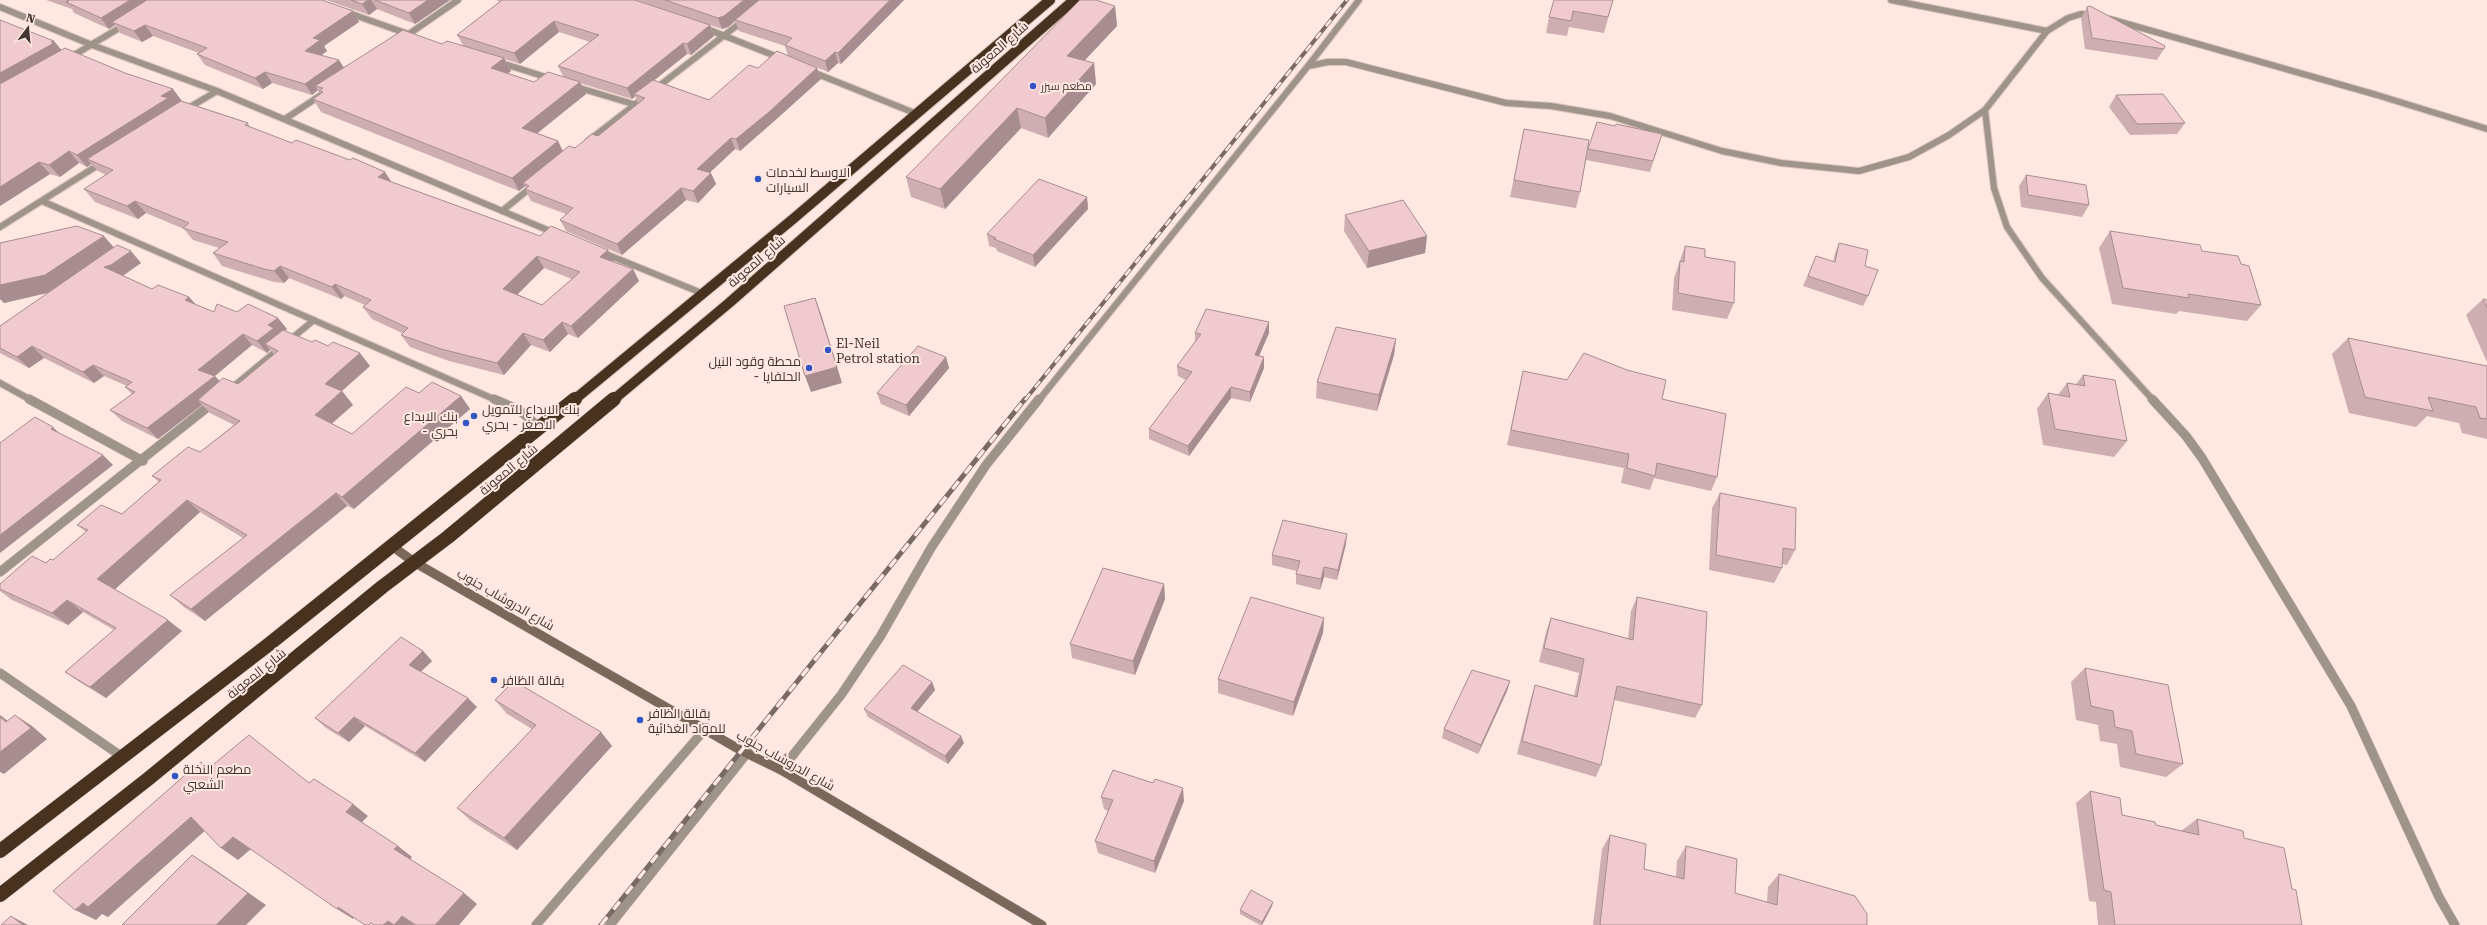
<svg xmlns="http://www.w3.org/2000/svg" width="2487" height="925" viewBox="0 0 2487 925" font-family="'Roboto Serif',Cairo,serif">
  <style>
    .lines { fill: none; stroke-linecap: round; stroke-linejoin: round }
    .street-far1-casing { stroke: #d9c4be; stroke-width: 8 }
    .street-casing { stroke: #d9c4be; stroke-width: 10 }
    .secondary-casing { stroke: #d9c4be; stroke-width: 10 }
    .highway-far1-casing { stroke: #d9c4be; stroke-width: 12 }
    .highway-casing { stroke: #d9c4be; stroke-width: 15 }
    .street-far1 { stroke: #9f948a; stroke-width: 6 }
    .street { stroke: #9f948a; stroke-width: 9 }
    .secondary { stroke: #7a695b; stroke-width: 9 }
    .highway-far1 { stroke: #48321f; stroke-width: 10 }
    .highway { stroke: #48321f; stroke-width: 14 }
    .rail-far1-casing { stroke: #7a6a65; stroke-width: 4 }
    .rail-casing { stroke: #7a6a65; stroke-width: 5 }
    .rail-far1 { stroke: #fee8e1; stroke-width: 2.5; stroke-dasharray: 8; stroke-linecap: butt }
    .rail { stroke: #fee8e1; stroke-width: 3.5; stroke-dasharray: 10; stroke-linecap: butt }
    .wall { fill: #ceaeb1; fill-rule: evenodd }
    .shaded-wall { fill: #a88d90 }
    .building { fill: #f0cace; stroke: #a88d90; fill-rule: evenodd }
    .poi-dot { fill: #3454c4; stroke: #fee8e1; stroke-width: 1.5 }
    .labels { text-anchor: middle; stroke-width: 4; stroke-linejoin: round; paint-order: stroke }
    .far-poi-label { font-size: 11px; fill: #433531; stroke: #fee8e1; text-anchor: start }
    .street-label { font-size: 13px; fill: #433531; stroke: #fee8e1 }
    .poi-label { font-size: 13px; fill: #433531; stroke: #fee8e1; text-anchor: start }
  </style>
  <rect width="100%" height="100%" fill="#fee8e1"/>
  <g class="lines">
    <defs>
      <path id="street-far1" d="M1891,0L2047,31
        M0,7L92,45L217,91L557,234
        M346,12L411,35
        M2110,19L2377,95L2487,129
        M702,27L783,59
        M406,36L458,0
        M69,58L126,24
        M498,62L552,79
        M1308,66L1359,0
        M810,71L917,114
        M573,86L633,104
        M185,110L217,91
        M1985,110L1994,188L2007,227L2042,278L2153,400
        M285,119L321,95
        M588,141L744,20
        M42,201L496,400
        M502,211L534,185
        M0,227L103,162
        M601,252L704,294
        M0,383L31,400
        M229,390L314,320
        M1039,400L1308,66L1328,62H1346L1506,103L1551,106L1610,116L1722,151L1781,163L1859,171L1909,157L1949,135L1985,110L2047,31L2068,18L2081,14L2093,15"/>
      <path id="street" d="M29,399L143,461
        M494,399L519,410L539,427
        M2152,399L2186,436L2202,458L2351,706L2439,897L2455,925
        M0,572L214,402
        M0,673L124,758
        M781,770L841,695L880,637L931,548L986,465L1039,399
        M536,925L706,728
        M610,925L748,752"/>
      <path id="secondary" d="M392,546L414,562L742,751L781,770L1042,925"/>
      <path id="highway-far1" d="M574,400L793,219L1050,0
        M613,400L729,303L1074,0"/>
      <path id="highway" d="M0,851L268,645L575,399
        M0,895L148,779L382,587L448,537L614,399"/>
    </defs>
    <use href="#street-far1" class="street-far1-casing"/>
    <use href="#street" class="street-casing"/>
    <use href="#secondary" class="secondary-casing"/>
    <use href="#highway-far1" class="highway-far1-casing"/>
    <use href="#highway" class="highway-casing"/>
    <use href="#street-far1" class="street-far1"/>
    <use href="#street" class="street"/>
    <use href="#secondary" class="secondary"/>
    <use href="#highway-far1" class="highway-far1"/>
    <use href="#highway" class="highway"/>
    <defs>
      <path id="rail-far1" d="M1025,400L1347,0"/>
      <path id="rail" d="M601,925L1025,399"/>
    </defs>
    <use href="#rail-far1" class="rail-far1-casing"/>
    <use href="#rail" class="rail-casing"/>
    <use href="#rail-far1" class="rail-far1"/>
    <use href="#rail" class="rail"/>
  </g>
  <path class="wall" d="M46,0H322L353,11L359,22L324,46L327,51L321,55L343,68L442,44L463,45L457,35L500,2L496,0H635L710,25L714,36L691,55L687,54L654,80L709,100L758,68H817L821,79L772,123L740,151L735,149L710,172L716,184L698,203L686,200L622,255L566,231L560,220L566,214L531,201L525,189L526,188L525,186L519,191L321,112L313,99L321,94L318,90L312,95L272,83L263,89L205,65L197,54L199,53L153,36L142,42L120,33L115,25L109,29L74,13L72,9ZM559,32L590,42L558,66L563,76L534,82L507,73L511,71L505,59L520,64ZM580,83L632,99L635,96L638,104L598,136L575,148L563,151L558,141L537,133L586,94Z
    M326,0H450L415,24L377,9L369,15Z
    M636,0H904L841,64L838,63L828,72L788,56L785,46L739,31L735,21L728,27L722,29Z
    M1613,0L1604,33L1569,27L1567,36L1546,33L1549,17Z
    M1115,6L1117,26L1084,61L1094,63L1096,84L1048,138L1021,128L945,209L911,197L906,177Z
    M2087,7L2164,49L2157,60L2085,49L2081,19Z
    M0,20L62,50L182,101L248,123L250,127L392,182L540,236L608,250L614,262L633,269L639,281L578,338L568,334L550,352L531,345L504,375L449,361L410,347L401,335L402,333L372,319L363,307L365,305L344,296L341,299L289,278L284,283L274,282L222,266L213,253L219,248L193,240L184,229L146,213L138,219L95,202L84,189L106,175L98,171L91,164L87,167L79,163L60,177L50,174L0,206ZM544,268L572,279L542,305L517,294Z
    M2116,95L2185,123L2177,134L2130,135L2109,107Z
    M1615,126L1662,134L1650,172L1586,160L1580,192L1576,208L1510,197L1524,129L1586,155L1588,149Z
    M2026,175L2089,205L2082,217L2021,207L2019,186Z
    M1087,197L1088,209L1035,267L997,251L996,248L989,246L987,234Z
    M1345,215L1427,236L1425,253L1367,268L1344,231Z
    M2110,231L2202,251L2241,264L2261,305L2247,321L2179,311L2176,314L2112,304L2099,248Z
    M0,243L114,247L141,263L123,276L152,289L189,297L196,305L214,312H237L287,329L285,331L370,366L342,391L353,405L332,424L352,434L419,393L461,396L470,409L354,509L347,506L205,621L184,607L170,595L243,538L200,512L115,589L182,631L106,698L81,683L65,672L114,630L83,612L68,625L12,600L0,591V584L46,563L53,560L86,532L77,525L122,514L159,482L152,476L200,452L234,425L210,413L202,405L158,439L122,421L110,410L132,394L125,387L127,386L104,376L94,383L44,358L29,368L0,353V326L48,293L4,303L0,299ZM252,345L267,353L270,350L274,354L238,384L220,381L214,376Z
    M1839,243L1865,266L1868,296L1863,306L1803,286L1816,256L1833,262L1835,253Z
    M1685,246L1705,257L1734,303L1727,319L1672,310L1674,278Z
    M2483,299L2487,300V362L2466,315Z
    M1269,322V333L1259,356L1264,357V368L1250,402L1231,398L1189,456L1149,439V429L1186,380L1178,376L1177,366L1195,342V333Z
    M2348,338L2487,366V439L2462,433L2459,423L2427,416L2416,427L2349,413L2332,354Z
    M1396,339L1394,355L1377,411L1316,398L1317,382Z
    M946,357L949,368L909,416L881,404L877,393Z
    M1523,371L1662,399L1717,477L1711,491L1654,478L1650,490L1621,483L1624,468L1507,445Z
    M2083,375L2127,441L2114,457L2043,445L2037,409L2048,393L2058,395L2067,383L2076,384Z
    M1720,493L1795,550L1787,565L1782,564V568L1774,583L1709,570L1712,508Z
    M1346,544L1337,580L1324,577L1320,590L1296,584V574L1297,571L1272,565V555Z
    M1164,584L1165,599L1135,675L1072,658L1070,644Z
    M1637,597L1702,705L1695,718L1614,700L1601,765L1596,777L1517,754L1531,698L1535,685L1574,696L1579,673L1539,662L1546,632L1551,618L1628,639L1631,611Z
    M1324,618L1323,633L1293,716L1218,693V679Z
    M423,651L432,661L421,672L477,707L425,762L365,726L349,742L326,728L315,718Z
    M2085,668L2183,764L2166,777L2120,767L2117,744L2100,741L2098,725L2076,720L2071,682Z
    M1510,681L1507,691L1478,754L1442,738L1444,729Z
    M932,682L935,690L917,712L964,743L948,764L868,717L864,709Z
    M495,700L601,732L612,746L517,850L471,821L457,808L532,729L507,714Z
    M1153,783L1184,801L1155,873L1098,853L1095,841L1108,811L1104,809L1101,797Z
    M2090,791L2122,815L2156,825L2181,831L2197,819L2244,838L2292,889L2302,925H2098L2096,902L2089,901L2076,803Z
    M1610,835L1644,869L1676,877L1677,861L1686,846L1735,893L1767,902L1768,887L1779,874L1867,925H1593L1602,849Z
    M1272,906L1262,925H1260L1240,914V910Z"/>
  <path class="shaded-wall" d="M130,0H155L112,22L115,25L109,29L101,18Z
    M368,0H371L377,9L369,15L362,4Z
    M428,0H450L415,24L409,13Z
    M744,0H762L735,20V21L728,27L722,29L718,18Z
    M890,0H904L841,64L838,53Z
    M1115,6L1117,26L1070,76L1067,56Z
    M353,11L359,22L324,46L327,51L312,62L305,51L313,38Z
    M554,21L559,32L520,64L514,53Z
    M145,25L153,36L142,42L134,31Z
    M710,25L714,36L691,55L687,44Z
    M54,41L64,53L0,92V73Z
    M683,43L687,54L636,95L634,94L635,96L632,99L627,88Z
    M835,52L838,63L828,72L825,61Z
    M504,58L511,71L498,81L491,68Z
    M339,60L346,71L315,86L318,90L312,95L305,84Z
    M1094,63L1096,84L1048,138L1045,118Z
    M817,68L821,79L772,123L740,151L736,139Z
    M265,72L272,83L263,89L255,78Z
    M580,82L586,94L529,140L522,128Z
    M173,89L182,101L87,159L91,164L87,167L77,155L161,96Z
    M1017,108L1021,128L945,209L940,189Z
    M731,138L735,149L702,180L697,169Z
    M558,141L564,154L523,183L525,186L519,191L512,178Z
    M69,151L79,163L60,177L49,165Z
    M39,162L50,174L0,206V187Z
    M385,172L393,184L378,177Z
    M711,173L716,184L698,203L693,191Z
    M681,188L686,200L622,255L617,244Z
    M1087,197L1088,209L1035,267L1033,255Z
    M135,201L146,213L138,219L127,206Z
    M104,236L117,251L59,290L4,303L0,299V285Z
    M1427,236L1425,253L1367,268L1369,251Z
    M608,250L614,262L600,257Z
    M131,251L141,263L122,276L104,267Z
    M537,256L544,268L511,301L503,289Z
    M280,266L289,278L284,283L274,271Z
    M633,269L639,281L578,338L571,326Z
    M335,284L344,296L341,299L332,287Z
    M189,297L199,308L185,300Z
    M815,298L821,314L842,383L811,392L805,376Z
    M278,318L287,329L280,335L265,344L270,350L267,353L257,341L268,325Z
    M562,322L568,334L550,352L543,340Z
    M1269,322V333L1255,365V355Z
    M523,333L531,345L504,375L497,363Z
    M243,334L252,345L209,381L198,370Z
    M1396,339L1394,355L1377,411L1379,395Z
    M32,346L44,358L29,368L17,357Z
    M360,353L370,366L335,397L325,384Z
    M946,357L949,368L909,416L906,405Z
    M1264,357V368L1250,402V392Z
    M93,365L104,376L94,383L83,372Z
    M215,376L225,387L198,400L202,405L158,439L147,428Z
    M1231,387V398L1189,456L1188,446Z
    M342,391L353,405L326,428L315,415Z
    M461,396L470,409L354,509L342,497Z
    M53,427L63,437L51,429Z
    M103,455L113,465L0,553V535Z
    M336,493L347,506L205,621L191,609Z
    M187,500L200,512L112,592L97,579Z
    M1347,534L1346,544L1337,580L1338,570Z
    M1324,567V577L1320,590L1321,579Z
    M1164,584L1165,599L1135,675L1133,661Z
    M67,600L83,612L68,625L52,613Z
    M1324,618L1323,633L1293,716L1294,702Z
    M168,620L182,631L106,698L90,687Z
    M423,651L432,661L418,674L409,665Z
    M1510,681L1507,691L1478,754L1481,745Z
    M932,682L935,690L914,716L911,708Z
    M468,698L477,707L425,762L415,753Z
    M0,715L4,718L23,733L6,722L0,717Z
    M15,715L32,726L47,739L4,774L0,772V752Z
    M354,717L365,726L349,742L338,733Z
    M601,732L612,746L517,850L504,838Z
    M961,736L964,743L948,764L945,756Z
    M1183,788L1184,801L1155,873L1154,861Z
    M353,804L368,816L361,823L346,812Z
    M191,817L208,828L108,917L102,914L96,920L75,910Z
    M233,837L251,849L238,860L221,848Z
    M398,846L412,857L409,861L394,849Z
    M192,855L211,867L266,905L246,925H216Z
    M464,893L477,904L459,925H435Z
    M1273,902L1272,906L1262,925V922Z
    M338,907L354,918L353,919L337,909Z
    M11,916L28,925H23Z
    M402,916L415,925H394Z
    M388,921L394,925H383Z"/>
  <path class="building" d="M67,0H130L101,18L66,2L69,1Z
    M147,0H322L353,11L313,38L320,40L305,51L339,60L305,84L265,72L255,78L197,54L207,48L145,25L134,31L112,22Z
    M351,0H368L362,4Z
    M375,0H428L409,13Z
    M502,0H635L710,25L687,44L683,43L627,88L558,66L599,35L554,21L514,53L457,35Z
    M665,0H744L724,16L718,18Z
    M759,0H890L838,53L835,52L825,61L785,45L792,38L735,20Z
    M1080,0H1096L1115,6L1067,56L1094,63L1045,118L1017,108L940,189L906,177Z
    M1554,0H1613L1608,17L1573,11L1571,21L1549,17Z
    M2090,6L2165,46L2164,49L2092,38L2087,7Z
    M0,20L54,41L51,42L54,43L0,73Z
    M403,30L442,44L447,41L504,58L491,68L534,82L548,72L580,82L522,128L558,141L512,178L313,99L323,92L319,91L323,88L315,86Z
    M65,48L125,73L173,89L161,96L168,98L77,155L69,151L49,165L39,162L0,187V84Z
    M777,51L817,68L769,112L736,139L731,138L697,169L711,173L693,191L681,188L617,244L560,220L573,208L525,189L529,186L523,183L569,146L575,148L592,134L598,136L645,98L634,94L653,80L709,100L749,65L758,68Z
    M2163,94L2185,123L2137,124L2116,95Z
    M181,101L248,123L245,125L292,143L296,140L350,160L353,158L385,172L378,177L540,236L551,226L608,250L600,257L633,269L571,326L562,322L543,340L523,333L497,363L441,349L401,335L408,328L363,307L371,300L335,284L332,287L280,266L274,271L264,269L213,253L228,242L183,228L189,223L135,201L127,206L84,189L113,170L87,159ZM537,256L580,272L542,305L503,289Z
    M1597,122L1615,126L1616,124L1662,134L1653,161L1588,149Z
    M1524,129L1589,140L1580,192L1514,180Z
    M2026,175L2086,185L2089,205L2028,195Z
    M1039,179L1087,197L1033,255L994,239L996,238L987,234Z
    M1403,200L1427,236L1369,251L1345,215Z
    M77,226L104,236L45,275L0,285V243Z
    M2110,231L2200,245L2202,251L2238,256L2241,264L2249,266L2261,305L2188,294L2189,298L2123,288Z
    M1839,243L1868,250L1865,266L1878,270L1868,296L1808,276L1816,256L1835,262Z
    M117,245L131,251L111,265L104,267L152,289L158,285L189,297L185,300L214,312L217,304L237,312L248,304L278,318L268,325L274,328L257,341L243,334L198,370L215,376L147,428L110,410L135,392L125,387L132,382L93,365L83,372L32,346L17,357L0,348V326Z
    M1685,246L1705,249V257L1735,262L1734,303L1678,293L1680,261L1684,262Z
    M815,298L837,367L805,376L784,306Z
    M2483,299L2487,300V308Z
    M1206,309L1269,322L1255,355L1264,357L1250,392L1231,387L1188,446L1149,429L1192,372L1177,366L1201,334L1195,333Z
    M1336,327L1396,339L1379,395L1317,382Z
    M283,330L312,342L315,340L328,346L333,342L360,353L325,384L342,391L315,415L352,434L406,387L419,393L432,382L461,396L342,497L336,493L191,609L170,595L247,535L187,500L97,579L168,620L90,687L65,672L116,628L67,600L52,613L0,589V584L32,556L46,563L50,559L53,560L88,530L77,525L101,505L122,514L161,480L152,476L188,447L200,452L240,421L198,400L223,378L238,384L278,351L265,344Z
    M2348,338L2487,366V419L2480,418L2476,407L2428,397L2433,411L2365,397Z
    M918,346L946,357L906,405L877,393Z
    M1584,353L1627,370L1666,380L1662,399L1726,414L1717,477L1657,463L1655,476L1627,468L1629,454L1511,430L1523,371L1567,380Z
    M2083,375L2115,380L2127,441L2055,429L2048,393L2070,397L2067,383L2085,386Z
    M35,417L53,427L51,429L103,455L0,535V443Z
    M1720,493L1796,508L1795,550L1783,548L1782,568L1716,555Z
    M1283,520L1347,534L1338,570L1324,567L1321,579L1296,574L1300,561L1272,555Z
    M1103,568L1164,584L1133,661L1070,644Z
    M1251,597L1324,618L1294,702L1218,679Z
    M1637,597L1707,612L1702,705L1617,686L1601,765L1522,741L1535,685L1577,697L1584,659L1544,648L1551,618L1633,640Z
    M401,637L423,651L409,665L468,698L415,753L354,717L338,733L315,718Z
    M903,665L932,682L911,708L961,736L945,756L864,709Z
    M2085,668L2168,685L2183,764L2136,754L2132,731L2115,727L2113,711L2091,706Z
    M1472,670L1510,681L1481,745L1444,729Z
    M514,681L601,732L504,838L457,808L536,725L495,700Z
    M15,715L31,728L0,752V717L6,722Z
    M249,735L309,783L314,779L353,804L346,812L398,846L394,849L464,893L435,925H416L402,916L394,925L388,921L383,925H374L371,923L369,925H365L338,907L337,909L233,837L221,848L191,817L88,907L83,903L75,910L53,891L184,776L201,762L208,769Z
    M1113,770L1153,783L1155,779L1183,788L1154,861L1095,841L1113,800L1101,797Z
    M2090,791L2120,798L2122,815L2155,822L2156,825L2199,835L2197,819L2243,831L2244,838L2284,848L2292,889L2296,890L2302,925H2115L2111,892L2104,890Z
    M1610,835L1646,844L1644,869L1684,879L1686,846L1737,859L1735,893L1777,905L1779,874L1855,896L1867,914V925H1600Z
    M192,855L248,893L216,925H122Z
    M1251,890L1273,902L1262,922L1240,910Z
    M11,916L23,925H1Z"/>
  <g class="poi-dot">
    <circle cx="1033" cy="86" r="4"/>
    <circle cx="758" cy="179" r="4"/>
    <circle cx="828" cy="350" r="4"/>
    <circle cx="809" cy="368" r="4"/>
    <circle cx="474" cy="416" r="4"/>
    <circle cx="466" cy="423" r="4"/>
    <circle cx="494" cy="680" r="4"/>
    <circle cx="640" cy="720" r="4"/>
    <circle cx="175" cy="776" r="4"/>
  </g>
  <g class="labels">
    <g class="far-poi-label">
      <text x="1041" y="90">مطعم سيزر</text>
    </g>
    <g class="street-label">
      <text transform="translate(999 47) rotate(-41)" y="5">شارع المعونة</text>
      <text transform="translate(756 261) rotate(-41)" y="5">شارع المعونة</text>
      <text transform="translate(508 469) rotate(-40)" y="5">شارع المعونة</text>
      <text transform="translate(506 599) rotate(30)" y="5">شارع الدروشاب جنوب</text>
      <text transform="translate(256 673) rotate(-39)" y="5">شارع المعونة</text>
      <text transform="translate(786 760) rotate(29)" y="5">شارع الدروشاب جنوب</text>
    </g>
    <g class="poi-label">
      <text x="766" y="177">الاوسط لخدمات<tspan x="766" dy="15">السيارات</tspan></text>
      <text x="836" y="348">El-Neil<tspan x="836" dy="15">Petrol station</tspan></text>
      <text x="801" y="366" text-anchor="end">محطة وقود النيل<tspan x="801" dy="15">- الحلفايا</tspan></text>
      <text x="482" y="414">بنك الابداع للتمويل<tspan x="482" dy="15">الاصغر - بحري</tspan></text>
      <text x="458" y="421" text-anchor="end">بنك الابداع<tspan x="458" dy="15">- بحري</tspan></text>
      <text x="502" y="685">بقالة الظافر</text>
      <text x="648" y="718">بقالة الظافر<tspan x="648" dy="15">للمواد الغذائية</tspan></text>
      <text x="183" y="774">مطعم النخلة<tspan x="183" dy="15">الشعبي</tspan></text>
    </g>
  </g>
  <g transform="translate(28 28) rotate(16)" stroke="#fee8e1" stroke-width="3" paint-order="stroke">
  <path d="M0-3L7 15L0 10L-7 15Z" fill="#433531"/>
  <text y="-6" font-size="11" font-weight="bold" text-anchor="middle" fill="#433531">N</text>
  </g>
</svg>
